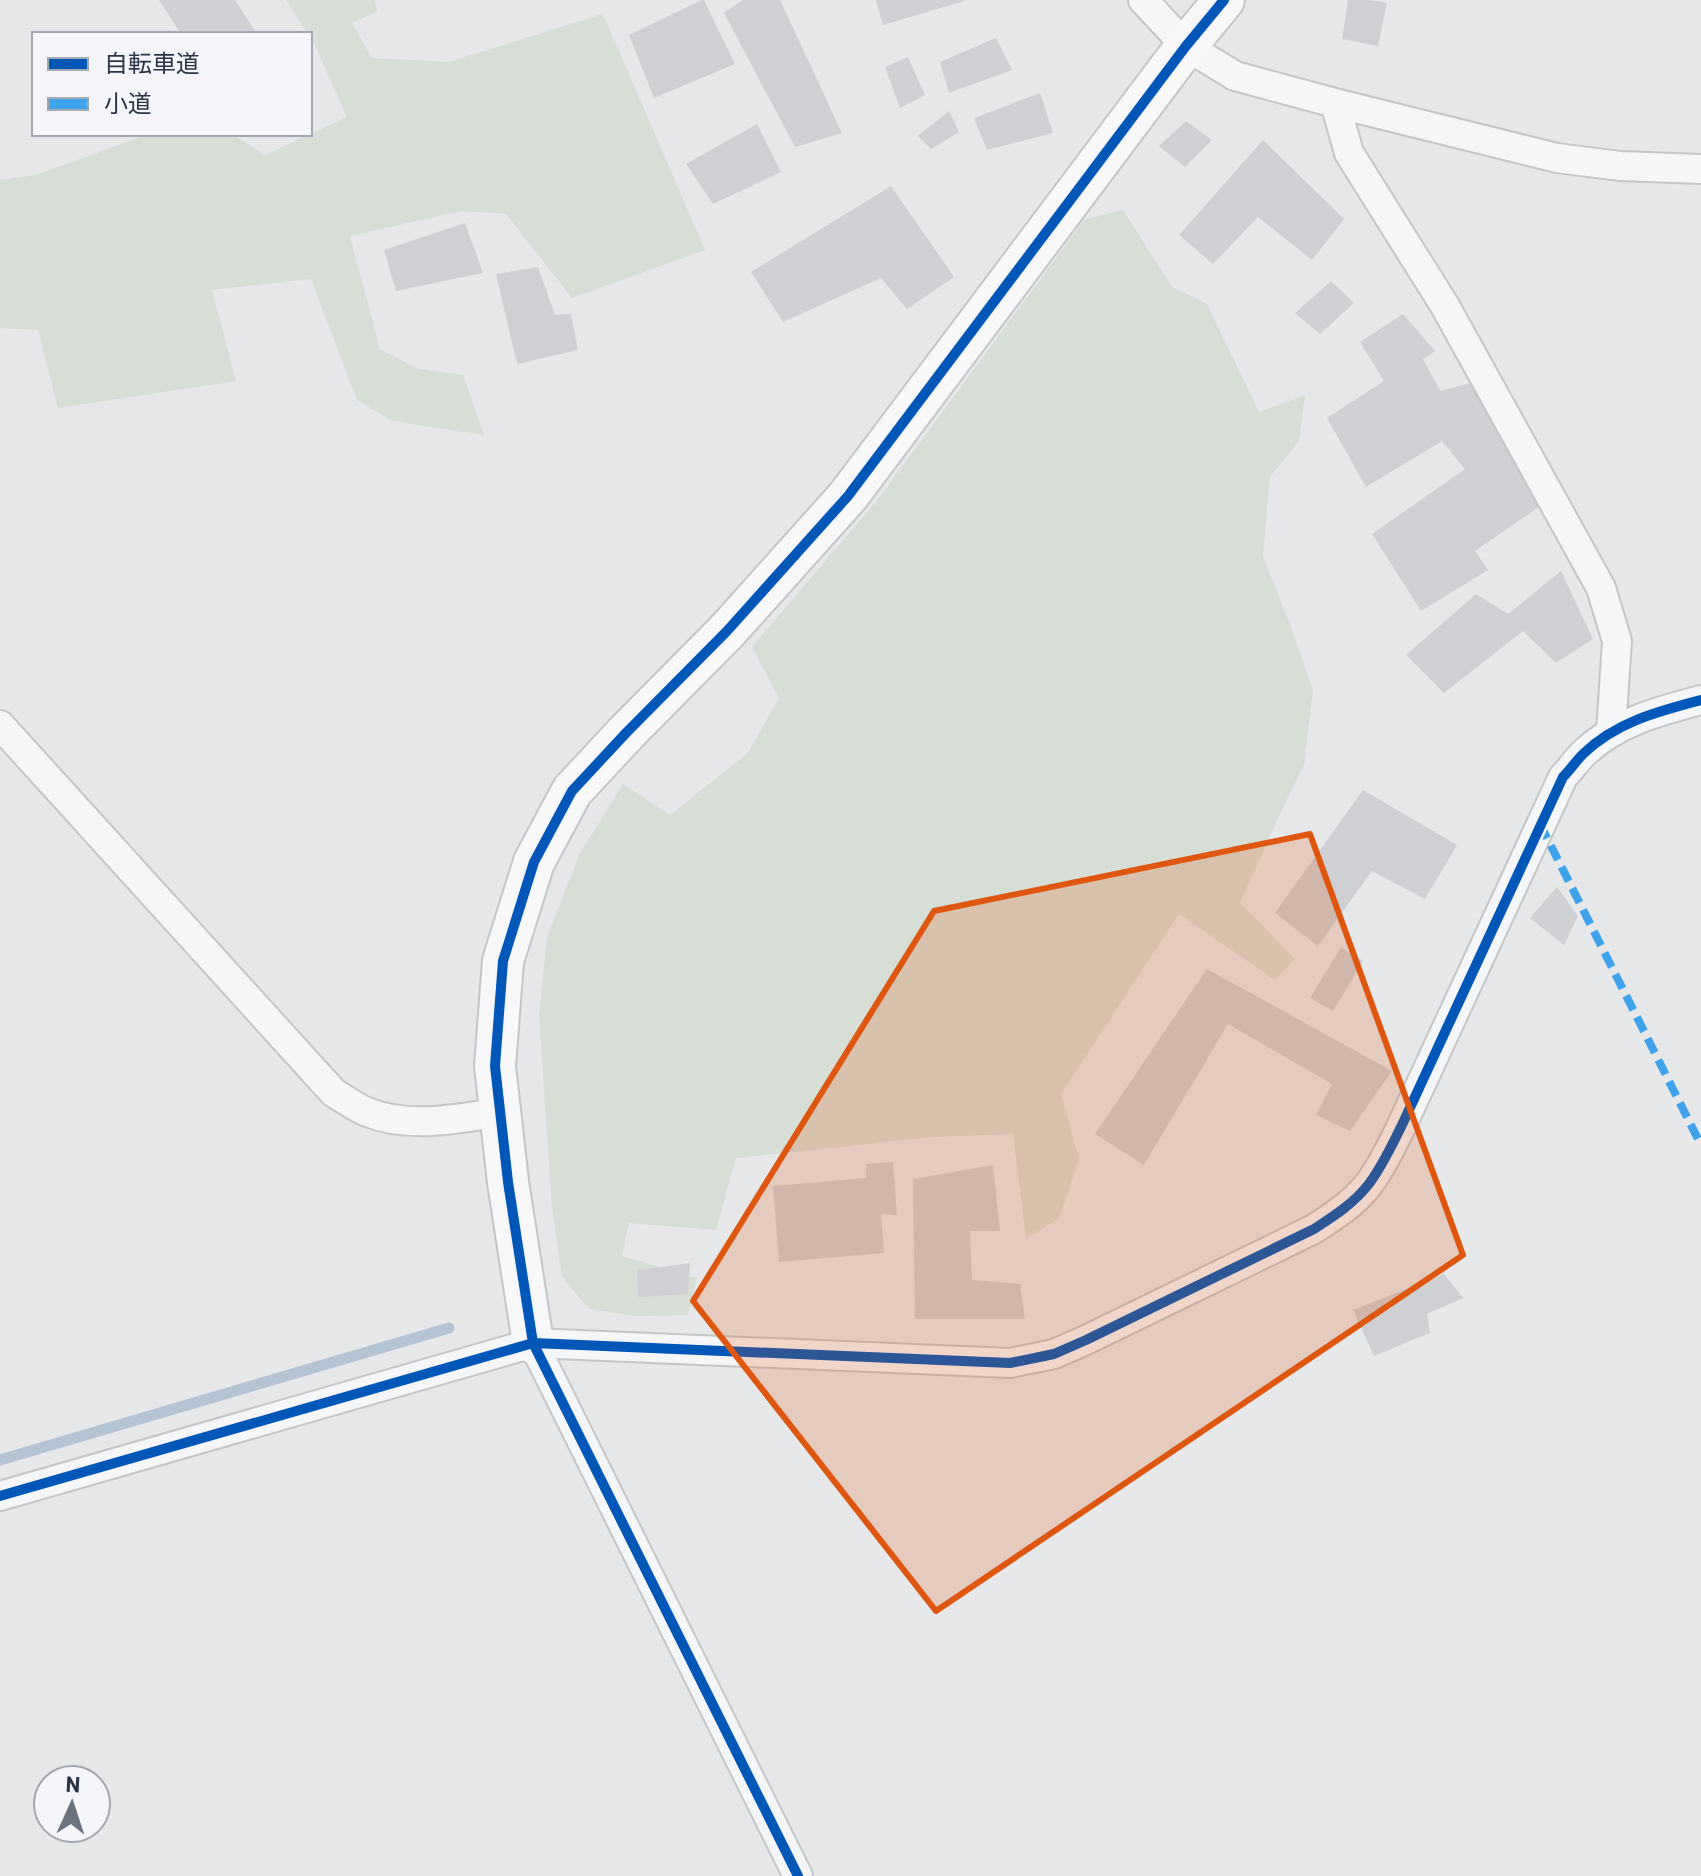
<svg xmlns="http://www.w3.org/2000/svg" width="1701" height="1876" viewBox="0 0 1701 1876" font-family="Barlow,'Noto Sans JP',sans-serif">
  <style>
    .green { fill: #d6ded6 }
    .lines { fill: none; stroke-linecap: round; stroke-linejoin: round }
    .stream { stroke: #b4c4d5; stroke-width: 11 }
    .building { fill: #ced0d3 }
    .street-casing { stroke: #c4c6c8; stroke-width: 32 }
    .secondary-casing { stroke: #c4c6c8; stroke-width: 44 }
    .street { stroke: #f5f6f7; stroke-width: 28 }
    .secondary { stroke: #f8f8f8; stroke-width: 40 }
    .quiet { stroke: #3ea3ec; stroke-width: 8; stroke-dasharray: 16 8; stroke-linecap: butt }
    .cycleway-casing { stroke: #f4f6f9; stroke-width: 15 }
    .cycleway { stroke: #0057b8; stroke-width: 10 }
    .marked { fill: #df570f; fill-opacity: 0.2; stroke: #df570f; stroke-width: 6; stroke-linejoin: round }
  </style>
  <rect width="100%" height="100%" fill="#e6e8ea"/>
  <path class="green" d="M286,0H375L377,11L352,23L372,58L449,62L603,14L705,250L572,298L506,214L462,211L350,236L380,349L419,369L463,375L484,435L392,421L357,400L311,279L212,290L236,381L58,408L38,330L0,328V180L36,175L149,134H232L265,155L347,117L310,34H308Z
    M1123,210L1172,287L1207,304L1259,412L1305,395L1299,441L1270,477L1263,556L1288,619L1313,690L1304,765L1278,818L1240,903L1295,959L1275,980L1179,914L1061,1094L1079,1159L1059,1218L1026,1239L1013,1134L933,1137L736,1158L716,1230L629,1223L622,1256L697,1278L688,1315L636,1316L589,1309L562,1277L552,1208L539,1015L547,937L579,855L623,784L670,815L748,753L779,698L752,647L879,498L1084,220Z"/>
  <g class="lines">
    <path class="stream" d="M0,1460L449,1328"/>
  </g>
  <path class="building" d="M159,0H235L257,34H181Z
    M702,0H704L735,64L654,98L629,35Z
    M743,0H780L842,133L795,147L724,13Z
    M876,0H964V1L883,25Z
    M1348,0H1370L1387,3L1378,46L1342,39Z
    M996,38L1012,70L949,93L940,62Z
    M908,57L925,95L900,108L885,67Z
    M1040,93L1053,133L987,150L974,118Z
    M949,111L959,132L931,149L918,136Z
    M1186,121L1212,140L1185,167L1159,146Z
    M757,124L781,172L713,204L686,164Z
    M1263,140L1344,219L1312,260L1258,217L1213,264L1179,235Z
    M891,186L954,277L907,309L881,278L783,322L751,272Z
    M465,223L483,273L396,291L384,250Z
    M538,267L555,315L571,314L578,350L517,364L496,274Z
    M1331,281L1354,303L1320,334L1295,313Z
    M1403,314L1435,351L1423,359L1440,391L1471,383L1543,504L1475,551L1488,570L1421,611L1372,534L1465,469L1442,441L1366,487L1327,418L1384,381L1360,342Z
    M1561,571L1593,639L1556,663L1523,631L1444,693L1406,655L1476,594L1508,614Z
    M1363,790L1457,845L1425,899L1372,871L1318,946L1275,913Z
    M1557,887L1578,916L1564,945L1530,918Z
    M1341,947L1363,961L1333,1011L1310,998Z
    M1207,969L1392,1071L1350,1131L1316,1115L1332,1084L1228,1024L1144,1165L1095,1134Z
    M893,1162L897,1215L881,1214L884,1253L779,1262L773,1186L866,1178V1164Z
    M993,1165L1000,1231H970L972,1280L1020,1284L1025,1319H915L913,1179Z
    M690,1263L688,1294L638,1297L637,1270Z
    M1444,1274L1463,1298L1427,1314L1430,1333L1374,1356L1353,1310Z"/>
  <g class="lines">
    <defs>
      <path id="street" d="M1143,0L1186,46L1235,76L1335,103L1349,153L1445,306L1601,588L1617,641L1611,732
        M1335,103L1557,158L1620,166L1701,169
        M0,725L334,1093C345,1099 356,1108 367,1112C409,1129 458,1119 501,1112
        M533,1343L798,1876
        M0,1496L533,1343L1010,1363L1054,1354L1086,1340L1314,1229C1334,1216 1353,1204 1368,1185C1382,1167 1392,1145 1402,1125L1563,777C1570,770 1576,761 1583,754C1616,722 1659,711 1701,700"/>
      <path id="secondary" d="M533,1343L508,1182L495,1066L503,961L534,862L572,791L626,733L727,631L848,496L1186,46L1224,0"/>
    </defs>
    <use href="#street" class="street-casing"/>
    <use href="#secondary" class="secondary-casing"/>
    <use href="#street" class="street"/>
    <use href="#secondary" class="secondary"/>
    <path class="quiet" d="M1540,824L1701,1145"/>
    <defs>
      <path id="cycleway" d="M0,1496L533,1343L1010,1363L1054,1354L1086,1340L1314,1229C1334,1216 1353,1204 1368,1185C1382,1167 1392,1145 1402,1125L1563,777C1570,770 1576,761 1583,754C1616,722 1659,711 1701,700
        M798,1876L533,1343L508,1182L495,1066L503,961L534,862L572,791L626,733L727,631L848,496L1186,46L1224,0"/>
    </defs>
    <use href="#cycleway" class="cycleway-casing"/>
    <use href="#cycleway" class="cycleway"/>
  </g>
  <path class="marked" d="M1310,834L1463,1255L936,1611L693,1301L934,911Z"/>
  <rect x="32" y="32" width="280" height="104" fill="#f4f6f9" stroke="#a4a8b1" stroke-width="2"/>
  <rect x="48" y="58" width="40" height="12" fill="#0057b8" stroke="#a4a8b1" stroke-width="2"/>
  <text x="104" y="72" font-size="24" fill="#2b3445">自転車道</text>
  <rect x="48" y="98" width="40" height="12" fill="#3ea3ec" stroke="#a4a8b1" stroke-width="2"/>
  <text x="104" y="112" font-size="24" fill="#2b3445">小道</text>
  <g transform="translate(72 1804) rotate(3)"><circle r="38" fill="#f4f6f9" stroke="#a4a8b1" stroke-width="2"/>
  <path d="M0-6L14 30L0 20L-14 30Z" fill="#6c737f"/>
  <text y="-12" font-size="22" font-weight="bold" text-anchor="middle" fill="#2b3445">N</text>
  </g>
</svg>
